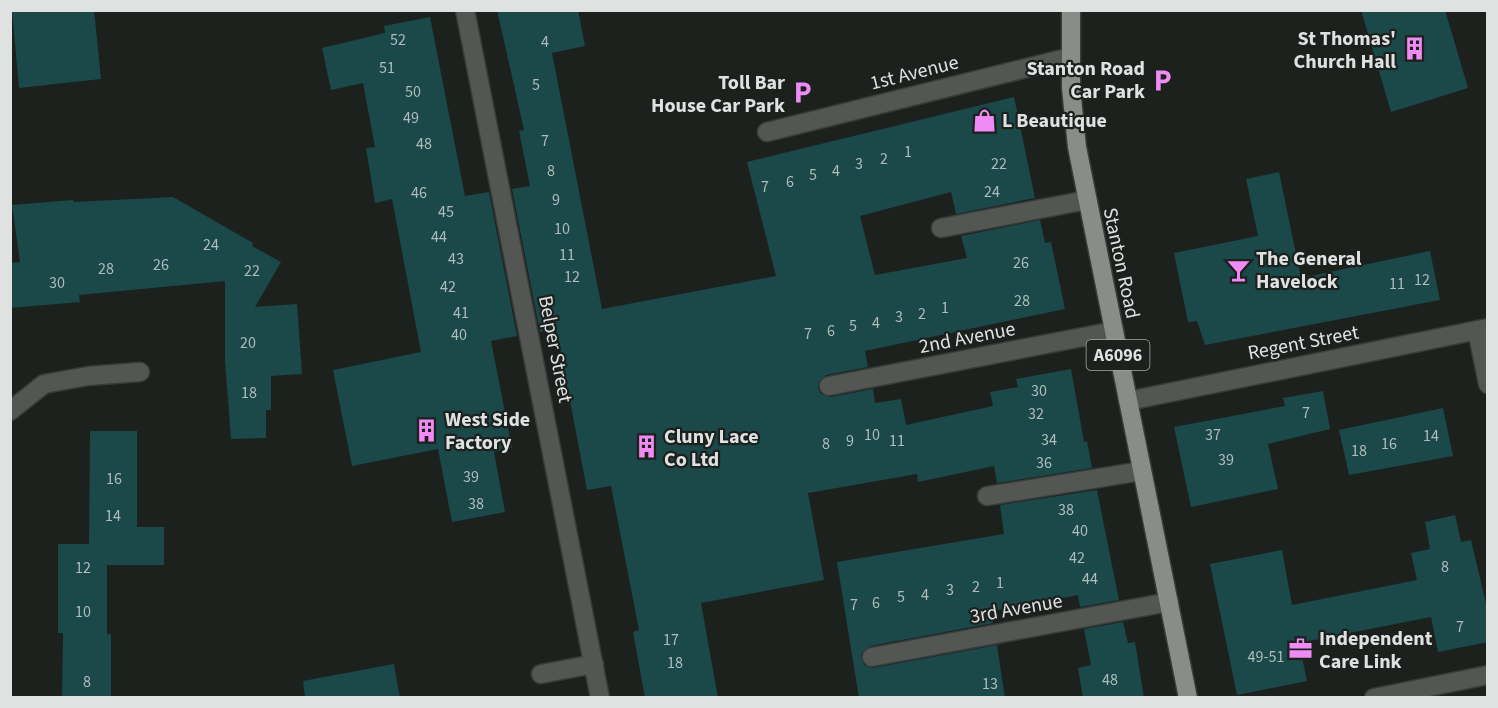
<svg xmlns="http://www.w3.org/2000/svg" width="1498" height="708" viewBox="0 0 1498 708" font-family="'Source Sans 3',sans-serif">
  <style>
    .building { fill: #1b4849 }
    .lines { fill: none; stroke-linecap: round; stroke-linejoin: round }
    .lane-casing { stroke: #373c39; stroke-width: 21 }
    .street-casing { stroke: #373c39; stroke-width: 21 }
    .primary-casing { stroke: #373c39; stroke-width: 21 }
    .lane { stroke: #545653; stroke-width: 18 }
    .street { stroke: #545653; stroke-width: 18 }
    .primary { stroke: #898c87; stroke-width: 18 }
    .labels { text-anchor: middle; stroke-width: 4.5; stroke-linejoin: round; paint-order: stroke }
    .number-label { font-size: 16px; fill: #aebcbb }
    .shield { fill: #1c211e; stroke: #a4a8a6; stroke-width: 1.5 }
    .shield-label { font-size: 18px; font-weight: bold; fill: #dfe2e1 }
    .poi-label { font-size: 20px; font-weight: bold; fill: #dfe2e1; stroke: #1c211e; text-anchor: start }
    .street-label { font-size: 20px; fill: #dfe2e1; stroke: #1c211e }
  </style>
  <rect width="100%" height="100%" fill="#1c211e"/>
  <path class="building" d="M12,10H94L101,79L19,88Z
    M497,10H578L585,46L552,53L602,309L776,276L747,162L1014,97L1035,198L956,214L951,192L860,216L875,275L967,258L961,236L1040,220L1045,243L1051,242L1065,309L865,351L868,367L826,375L819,382L818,389L821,394L831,397L873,389L875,403L901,399L906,425L993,406L990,392L1018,387L1016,379L1071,369L1084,442L1087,441L1092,468L997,483L994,466L918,482L917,474L808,493L824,580L701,603L718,698H645L633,632L639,630L611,486L587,490L556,328L540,332L512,189L530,186L519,131L524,130Z
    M1361,10H1445L1468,88L1391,112Z
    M430,17L465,196L489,192L517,336L491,341L512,448L494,452L505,512L452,522L438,449L352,466L333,370L421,352L392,199L375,203L366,148L375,147L363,83L331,90L322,48L385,33L384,26Z
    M1279,172L1301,278L1430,251L1440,300L1205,345L1197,321L1188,322L1174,253L1258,236L1246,179Z
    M173,197L253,243L252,246L281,262L255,307L297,304L302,374L271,376V410H266V438L231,439L225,361V281L79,295L80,302L10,308V263L20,262L12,205L73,200L74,202Z
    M1323,391L1330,429L1268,444L1278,489L1191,507L1174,427L1285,406L1283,398Z
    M1443,408L1453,456L1349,475L1339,430Z
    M90,431H137V527H164V565H107V634H111V698H62L63,633H58V544H89Z
    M1097,490L1119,600L1080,607L1078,595L992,611L993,623L870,646L861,654L864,665L873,668L997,645L1005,698H859L837,562L1004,534L1000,505Z
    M1455,515L1461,542L1471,540L1488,612V642L1438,652L1431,617L1299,643L1307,681L1237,695L1210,564L1282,550L1292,605L1417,580L1411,553L1430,549L1425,522Z
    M1123,622L1128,643L1135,642L1144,698H1083L1078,668L1091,665L1084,629Z
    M394,664L400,698H305L303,681Z"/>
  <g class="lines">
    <defs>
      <path id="lane" d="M941,228L1087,200
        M987,496L1142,471
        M541,674L594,664"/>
      <path id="street" d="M465,10L600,698
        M767,132L1071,57
        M1477,330L1488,384
        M829,386L1114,331
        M1128,401L1488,328
        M10,411L44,384L88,376L140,372
        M872,657L1169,602
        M1374,698L1488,675"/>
      <path id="primary" d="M1071,10V88L1077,147L1188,698"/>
    </defs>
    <use href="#lane" class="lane-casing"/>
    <use href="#street" class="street-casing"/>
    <use href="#primary" class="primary-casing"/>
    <use href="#lane" class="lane"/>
    <use href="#street" class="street"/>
    <use href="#primary" class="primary"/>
  </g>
  <defs>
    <symbol id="building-bare" viewBox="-9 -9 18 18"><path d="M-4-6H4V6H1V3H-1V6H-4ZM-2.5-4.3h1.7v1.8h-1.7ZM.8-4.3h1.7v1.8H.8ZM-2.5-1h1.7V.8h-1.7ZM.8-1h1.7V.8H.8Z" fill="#f08bf5" stroke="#1c211e" stroke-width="2.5" paint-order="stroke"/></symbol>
    <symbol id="parking-bare" viewBox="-9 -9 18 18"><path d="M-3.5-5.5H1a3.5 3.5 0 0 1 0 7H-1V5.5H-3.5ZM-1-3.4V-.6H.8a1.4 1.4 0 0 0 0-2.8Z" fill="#f08bf5" stroke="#1c211e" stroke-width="2.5" paint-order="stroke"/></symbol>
    <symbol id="shop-bare" viewBox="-9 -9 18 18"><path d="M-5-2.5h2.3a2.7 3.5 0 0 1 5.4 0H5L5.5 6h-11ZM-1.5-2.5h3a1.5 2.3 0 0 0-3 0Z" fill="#f08bf5" stroke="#1c211e" stroke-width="2.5" paint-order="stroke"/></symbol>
    <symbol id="bar-bare" viewBox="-9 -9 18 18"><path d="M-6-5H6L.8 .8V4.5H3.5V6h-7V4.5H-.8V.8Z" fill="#f08bf5" stroke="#1c211e" stroke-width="2.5" paint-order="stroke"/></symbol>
    <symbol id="office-bare" viewBox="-9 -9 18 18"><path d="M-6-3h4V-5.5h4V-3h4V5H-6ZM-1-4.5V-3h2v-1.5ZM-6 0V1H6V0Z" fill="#f08bf5" stroke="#1c211e" stroke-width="2.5" paint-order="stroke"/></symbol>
  </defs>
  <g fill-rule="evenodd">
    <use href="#building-bare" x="1398" y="32" width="33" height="33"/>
    <use href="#parking-bare" x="1146" y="64" width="33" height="33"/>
    <use href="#parking-bare" x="786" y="76" width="33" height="33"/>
    <use href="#shop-bare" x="968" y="104" width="33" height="33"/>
    <use href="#bar-bare" x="1222" y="254" width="33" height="33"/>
    <use href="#building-bare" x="410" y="414" width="33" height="33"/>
    <use href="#building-bare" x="630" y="430" width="33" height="33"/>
    <use href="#office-bare" x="1284" y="632" width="33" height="33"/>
  </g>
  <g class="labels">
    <g class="number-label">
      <text x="398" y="45">52</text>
      <text x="545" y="47">4</text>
      <text x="387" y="73">51</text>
      <text x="536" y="90">5</text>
      <text x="413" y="97">50</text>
      <text x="411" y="123">49</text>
      <text x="545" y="146">7</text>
      <text x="424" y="149">48</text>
      <text x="908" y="157">1</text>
      <text x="884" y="164">2</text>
      <text x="859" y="169">3</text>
      <text x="999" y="169">22</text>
      <text x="551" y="176">8</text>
      <text x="836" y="176">4</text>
      <text x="813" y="180">5</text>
      <text x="790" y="187">6</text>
      <text x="765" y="192">7</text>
      <text x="992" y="197">24</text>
      <text x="419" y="198">46</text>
      <text x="556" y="205">9</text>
      <text x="446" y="217">45</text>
      <text x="562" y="234">10</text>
      <text x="439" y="242">44</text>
      <text x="211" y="250">24</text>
      <text x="567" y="260">11</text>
      <text x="456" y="264">43</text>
      <text x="1021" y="268">26</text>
      <text x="161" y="270">26</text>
      <text x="106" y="274">28</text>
      <text x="252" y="276">22</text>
      <text x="572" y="282">12</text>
      <text x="1422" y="285">12</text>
      <text x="57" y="288">30</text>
      <text x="1397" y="289">11</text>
      <text x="448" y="292">42</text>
      <text x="1022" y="306">28</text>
      <text x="945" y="313">1</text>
      <text x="461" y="318">41</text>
      <text x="922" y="319">2</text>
      <text x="899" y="322">3</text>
      <text x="876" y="328">4</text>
      <text x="853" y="331">5</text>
      <text x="831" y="336">6</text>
      <text x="808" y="339">7</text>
      <text x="459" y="340">40</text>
      <text x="248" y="348">20</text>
      <text x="1039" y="396">30</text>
      <text x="249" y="398">18</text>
      <text x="1306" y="418">7</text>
      <text x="1036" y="419">32</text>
      <text x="872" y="440">10</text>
      <text x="1213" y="440">37</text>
      <text x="1431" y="441">14</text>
      <text x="1049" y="445">34</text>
      <text x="850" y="446">9</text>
      <text x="897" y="446">11</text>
      <text x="826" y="449">8</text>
      <text x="1389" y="449">16</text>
      <text x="1359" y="456">18</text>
      <text x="1226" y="465">39</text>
      <text x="1044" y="468">36</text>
      <text x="471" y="482">39</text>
      <text x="114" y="484">16</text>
      <text x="476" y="509">38</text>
      <text x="1066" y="515">38</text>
      <text x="113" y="521">14</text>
      <text x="1080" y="536">40</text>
      <text x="1077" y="563">42</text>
      <text x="1445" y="572">8</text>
      <text x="83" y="573">12</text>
      <text x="1090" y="584">44</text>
      <text x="1000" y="588">1</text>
      <text x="976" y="592">2</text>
      <text x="950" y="595">3</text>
      <text x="925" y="600">4</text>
      <text x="901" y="602">5</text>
      <text x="876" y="608">6</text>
      <text x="854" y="610">7</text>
      <text x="83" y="617">10</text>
      <text x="1460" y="632">7</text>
      <text x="671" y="645">17</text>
      <text x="1266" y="662">49-51</text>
      <text x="675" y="668">18</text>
      <text x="1110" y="685">48</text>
      <text x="87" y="687">8</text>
      <text x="990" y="689">13</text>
    </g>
    <rect class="shield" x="1086.5" y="340" width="63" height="30" rx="4.5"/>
    <g class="shield-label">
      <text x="1118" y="361">A6096</text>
    </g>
    <g class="poi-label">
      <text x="1396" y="45" text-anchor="end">St Thomas'<tspan x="1396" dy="23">Church Hall</tspan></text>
      <text x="1145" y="75" text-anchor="end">Stanton Road<tspan x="1145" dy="23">Car Park</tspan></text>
      <text x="785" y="89" text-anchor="end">Toll Bar<tspan x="785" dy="23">House Car Park</tspan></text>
      <text x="1002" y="127">L Beautique</text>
      <text x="1256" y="265">The General<tspan x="1256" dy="23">Havelock</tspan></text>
      <text x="445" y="426">West Side<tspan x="445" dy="23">Factory</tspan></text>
      <text x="664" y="443">Cluny Lace<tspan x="664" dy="23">Co Ltd</tspan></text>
      <text x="1319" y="645">Independent<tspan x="1319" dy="23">Care Link</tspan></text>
    </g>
    <g class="street-label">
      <text transform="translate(914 72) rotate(-14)" y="7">1st Avenue</text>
      <text transform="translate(1122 263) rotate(78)" y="7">Stanton Road</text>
      <text transform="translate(967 337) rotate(-11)" y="7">2nd Avenue</text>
      <text transform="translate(1303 342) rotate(-11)" y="7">Regent Street</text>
      <text transform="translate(556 349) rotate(79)" y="7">Belper Street</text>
      <text transform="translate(1016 608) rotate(-10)" y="7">3rd Avenue</text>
    </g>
  </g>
  <rect width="1498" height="708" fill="none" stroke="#dfe2e1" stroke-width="24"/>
</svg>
